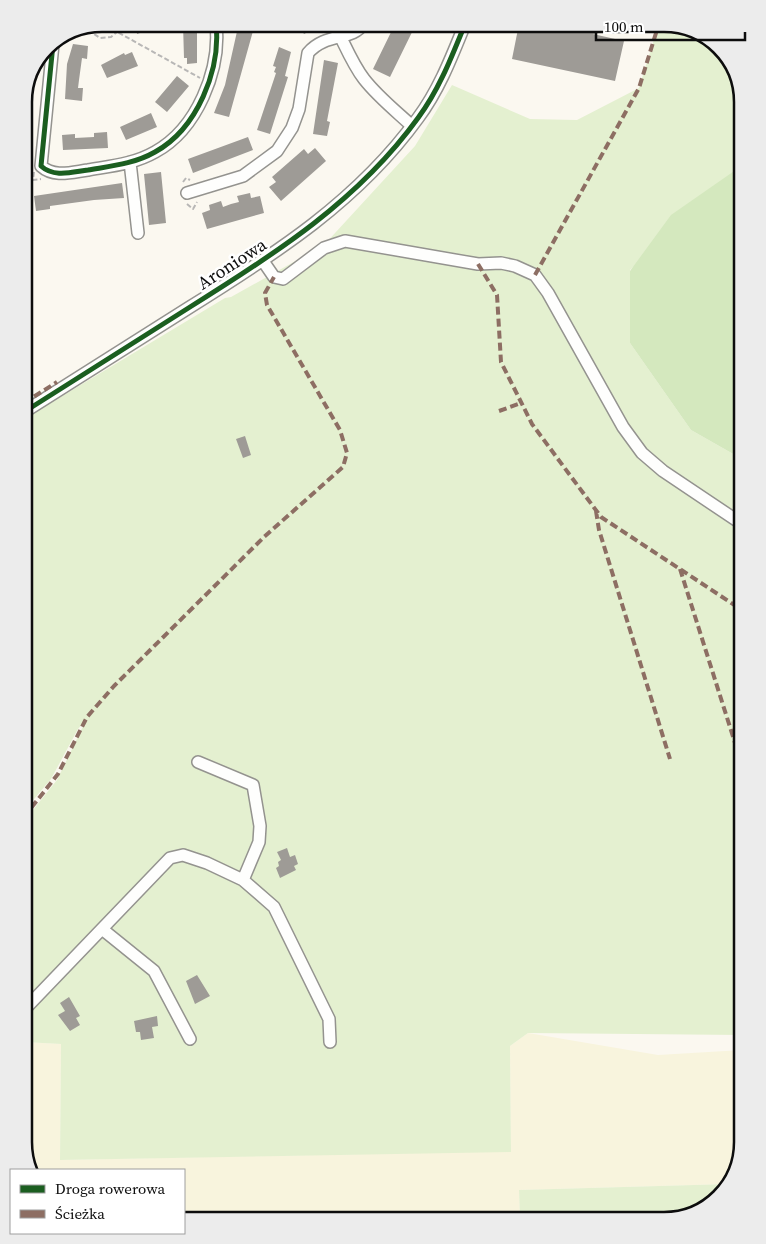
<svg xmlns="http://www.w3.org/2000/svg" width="766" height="1244" viewBox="0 0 766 1244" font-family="'Source Serif 4',serif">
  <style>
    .farmland { fill: #f8f4dd }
    .green { fill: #e4f0d0 }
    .forest { fill: #d4e8be }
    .building { fill: #9e9b96 }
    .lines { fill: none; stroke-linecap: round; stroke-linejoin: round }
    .minor-casing { stroke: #94938f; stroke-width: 14 }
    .path { stroke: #b8b7b6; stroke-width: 2; stroke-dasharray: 5 2.5; stroke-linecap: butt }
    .minor { stroke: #fefefd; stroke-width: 11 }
    .quiet { stroke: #8d6e63; stroke-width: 4; stroke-dasharray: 8 4; stroke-linecap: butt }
    .cycleway-casing { stroke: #fff; stroke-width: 8 }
    .cycleway { stroke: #1b5e20; stroke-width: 5 }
    .labels { text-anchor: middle; stroke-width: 5; stroke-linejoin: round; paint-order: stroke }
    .street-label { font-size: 18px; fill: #0d0d0d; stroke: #fff }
    .rim { fill: none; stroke: #0d0d0d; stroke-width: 2.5 }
  </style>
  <rect width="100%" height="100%" fill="#fbf8f0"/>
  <path class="farmland" d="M528,1033L658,1055L742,1050V1142L729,1184L519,1190L520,1220H184V1170H31L24,1141V1042L61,1044L60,1160L511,1151L510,1046Z"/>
  <path class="green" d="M656,24C669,24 678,27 690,31C749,52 742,111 742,163L740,167L630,270V343L691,430L742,459V1035L528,1033L510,1046L511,1152L60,1160L61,1044L24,1042V821L57,780L86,720L78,729L51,779L24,811V419L225,298L231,297L324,245L415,146L452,85L530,119L577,120L639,88L656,33Z
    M729,1184L699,1212L663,1220H520L519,1190Z"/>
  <path class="forest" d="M742,163V459L691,430L630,343V271L671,215L740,167Z"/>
  <path class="building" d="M136,24H163V25L137,34Z
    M183,24H197V63L187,64V58H184Z
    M283,24H310L305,34Z
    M395,24H416L390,77L373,69Z
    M519,24H625L626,28L593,34L624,41L615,81L512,59Z
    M238,27L253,31L229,117L214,113L225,85Z
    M73,44L88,46L87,59L82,58L79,80L78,88H83L82,101L65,99L67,64Z
    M279,47L291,52L285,76L288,77L270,134L257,130L276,73L274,72L276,67L273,66Z
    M132,52L138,66L107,78L101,65L124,53L125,55Z
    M324,60L338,63L327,121L330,122L327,136L313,134Z
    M177,76L189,86L167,112L155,102Z
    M151,113L157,127L126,140L120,127Z
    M107,132L108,148L63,150L62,135L75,134V138L94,137V133Z
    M248,137L253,150L193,173L188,159Z
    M315,148L326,161L281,201L269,187L276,182L272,177L304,149L308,154Z
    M161,172L166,223L149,225L144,174Z
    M122,183L124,198L94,200L50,206V209L36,211L34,196Z
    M250,193L251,198L260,196L264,213L207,229L202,213L210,210L209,205L221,201L223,207L231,204L239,202L237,196Z
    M245,436L251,455L243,458L236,439Z
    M287,848L290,857L295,855L298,864L294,866L296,870L280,878L276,868L279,866L278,862L281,860L277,852Z
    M197,975L210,996L195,1004L186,981Z
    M69,997L80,1016L76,1018L80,1025L70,1031L58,1015L65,1011L60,1003Z
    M157,1016L158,1026L152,1027L154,1038L141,1040L140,1032H136L134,1021Z"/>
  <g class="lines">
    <defs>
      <path id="minor" d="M102,24H103
        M334,24C344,42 351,62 364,79C378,97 396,111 412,126
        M53,44L41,166C54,178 72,172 88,170C111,166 134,164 155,152C197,129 221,70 216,24
        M130,162L138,233
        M187,193L243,176L277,151L292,128L299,109L308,53C326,32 353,41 363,24
        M263,261L274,277L283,279L324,248L345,241L478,264L501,263L515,266L535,275L548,293L623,427L642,453L663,471L742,524
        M24,412C79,377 135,342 190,307C275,254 358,201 418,118C439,90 452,56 465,24
        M198,762L253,785L260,826L259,842L243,880
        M102,929L154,971L190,1039
        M24,1010L170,858L183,855L207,863L243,880L274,907L329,1019L330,1042"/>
    </defs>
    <use href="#minor" class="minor-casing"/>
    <path class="path" d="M112,29L200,78
      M88,30L100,38L111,37L117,32L115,24
      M34,172L33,180L41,179
      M183,182L186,178L190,180
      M187,204L193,209L197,202"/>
    <use href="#minor" class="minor"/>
    <path class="quiet" d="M478,264L497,295L501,362L532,424L601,517L742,610
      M535,275L639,88L656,33V24
      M24,403L57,382
      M499,411L521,403
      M596,511L599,530L670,759
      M680,569L742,765
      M24,817L58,774L87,717L114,686L264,537L343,467L347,453L340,430L267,305L265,293L274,277"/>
    <defs>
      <path id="cycleway" d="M53,44L41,166C54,178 72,172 88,170C111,166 134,164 155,152C197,129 221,70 216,24
        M24,412C79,377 135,342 190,307C275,254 358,201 418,118C439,90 452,56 465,24"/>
    </defs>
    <use href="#cycleway" class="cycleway-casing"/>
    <use href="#cycleway" class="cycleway"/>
  </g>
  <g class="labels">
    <g class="street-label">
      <text transform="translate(232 264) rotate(-33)" y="6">Aroniowa</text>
    </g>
  </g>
  <path d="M0 0H766V1244H0ZM102 32H664A70 70 0 0 1 734 102V1142A70 70 0 0 1 664 1212H102A70 70 0 0 1 32 1142V102A70 70 0 0 1 102 32Z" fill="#ececec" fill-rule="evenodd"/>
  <path class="rim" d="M102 32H664A70 70 0 0 1 734 102V1142A70 70 0 0 1 664 1212H102A70 70 0 0 1 32 1142V102A70 70 0 0 1 102 32Z"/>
  <rect x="10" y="1169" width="175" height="65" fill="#ffffff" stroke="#9e9e9e"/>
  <rect x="20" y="1185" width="25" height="8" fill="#1b5e20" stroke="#9e9e9e"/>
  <text x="55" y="1194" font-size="15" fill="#0d0d0d">Droga rowerowa</text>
  <rect x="20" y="1210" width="25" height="8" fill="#8d6e63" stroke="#9e9e9e"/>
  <text x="55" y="1219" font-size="15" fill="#0d0d0d">Ścieżka</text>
  <path d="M596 32v8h149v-8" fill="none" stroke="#0d0d0d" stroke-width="2.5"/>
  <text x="604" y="32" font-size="15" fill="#0d0d0d" stroke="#ffffff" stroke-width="4" paint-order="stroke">100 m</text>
</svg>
